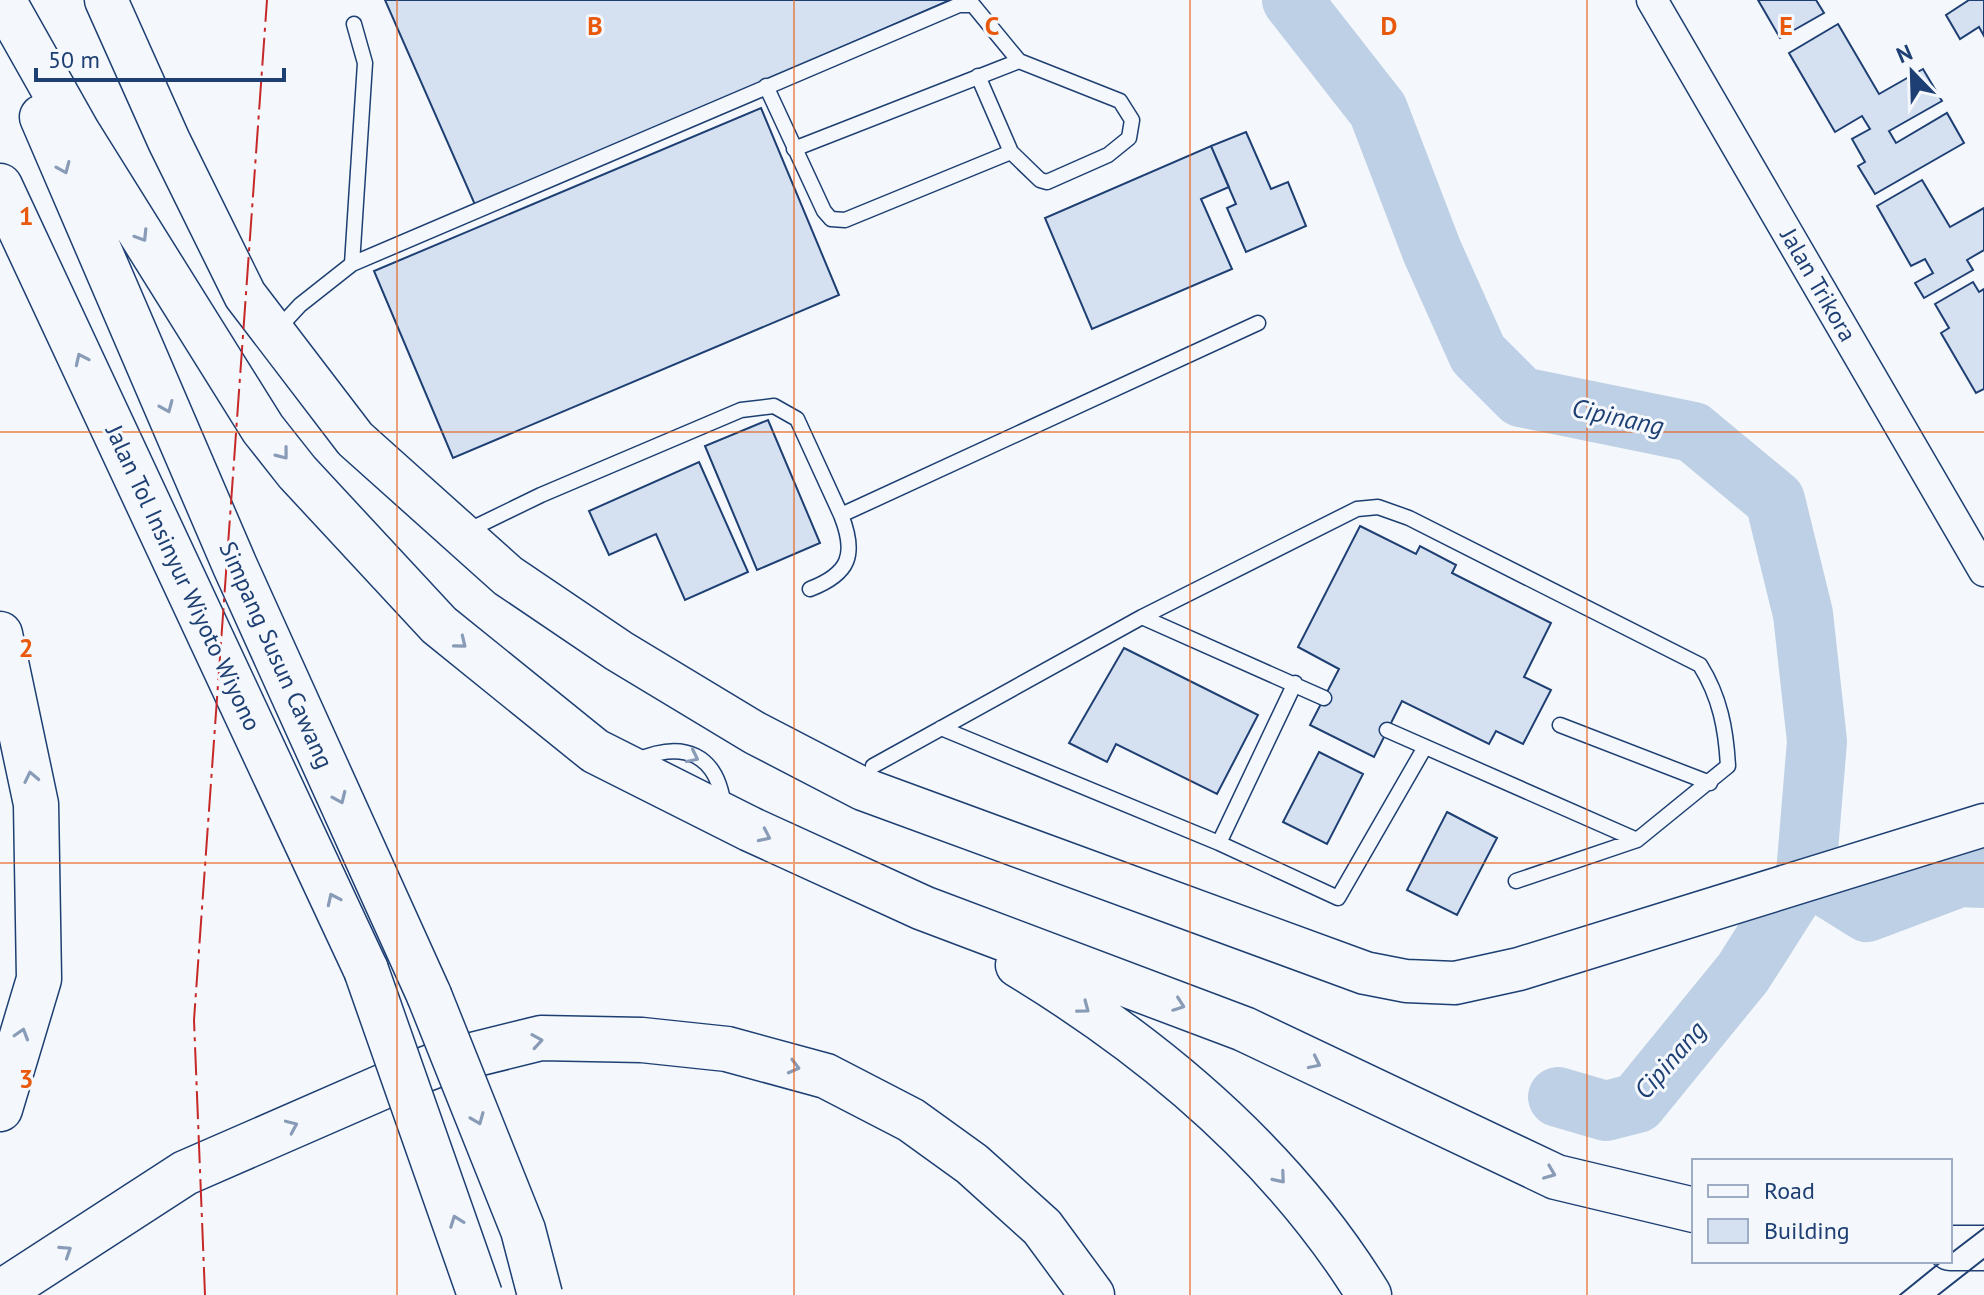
<svg xmlns="http://www.w3.org/2000/svg" width="1984" height="1295" viewBox="0 0 1984 1295" font-family="'PT Sans',sans-serif">
  <style>
    .lines { fill: none; stroke-linecap: round; stroke-linejoin: round }
    .river { stroke: #bed0e5; stroke-width: 60 }
    .building { fill: #d5e0f0; stroke: #1d3f73; stroke-width: 2 }
    .lane-casing { stroke: #1d3f73; stroke-width: 17 }
    .street-casing { stroke: #1d3f73; stroke-width: 33 }
    .secondary-casing { stroke: #1d3f73; stroke-width: 45 }
    .highway-casing { stroke: #1d3f73; stroke-width: 47 }
    .lane { stroke: #f4f7fb; stroke-width: 14 }
    .street { stroke: #f4f7fb; stroke-width: 30 }
    .secondary { stroke: #f4f7fb; stroke-width: 42 }
    .highway { stroke: #f4f7fb; stroke-width: 44 }
    .tram { stroke: #1d3f73; stroke-width: 2 }
    .highway-bridge-casing { stroke: #1d3f73; stroke-width: 47; stroke-linecap: butt }
    .highway-bridge { stroke: #f4f7fb; stroke-width: 44 }
    .power { stroke: #c62828; stroke-width: 2; stroke-dasharray: 28 6 4 6; stroke-linecap: butt }
    .oneway { stroke: #889bb7 }
    .grid { fill: none; stroke: #e8590c; stroke-width: 2; stroke-opacity: 0.55 }
    .labels { text-anchor: middle; stroke-width: 6; stroke-linejoin: round; paint-order: stroke }
    .street-label { font-size: 24px; fill: #1d3f73; stroke: #f4f7fb }
    .water-label { font-size: 26px; font-style: italic; fill: #1d3f73; stroke: #f4f7fb }
    .grid-label { font-size: 26px; text-anchor: middle; font-weight: bold; fill: #e8590c; stroke: #f4f7fb; stroke-width: 6; stroke-linejoin: round; paint-order: stroke }
  </style>
  <rect width="100%" height="100%" fill="#f4f7fb"/>
  <g class="lines">
    <path class="river" d="M1292,0L1378,110L1432,251L1478,354L1521,397L1693,432L1775,500L1803,614L1817,741L1806,874L1743,973L1637,1103L1606,1111L1558,1097
      M1806,874L1867,912L1960,877L1984,878"/>
  </g>
  <path class="building" d="M385,0H950L476,207Z
    M1758,0H1816L1824,13L1780,38Z
    M1984,0V36L1979,27L1960,39L1946,15L1969,0Z
    M1838,24L1879,94L1923,69L1942,101L1889,131L1896,143L1947,113L1964,143L1875,194L1858,166L1865,162L1852,139L1870,129L1862,116L1835,132L1789,53Z
    M761,108L839,295L453,458L374,271Z
    M1246,132L1271,189L1288,182L1306,226L1246,252L1227,208L1236,204L1211,146Z
    M1211,146L1229,187L1201,199L1232,269L1092,329L1045,218Z
    M1922,180L1950,227L1984,208V250L1967,260L1973,270L1924,298L1915,283L1933,273L1925,259L1911,266L1877,206Z
    M1973,282L1979,292L1984,289V389L1976,393L1941,333L1949,328L1935,304Z
    M768,420L820,543L757,570L705,446Z
    M699,462L748,572L685,600L656,534L609,555L589,511Z
    M1360,526L1416,554L1420,546L1456,565L1452,573L1551,623L1524,677L1551,690L1523,744L1496,731L1489,744L1402,701L1374,757L1310,725L1339,669L1298,647Z
    M1124,648L1258,715L1217,794L1116,744L1107,762L1069,743Z
    M1319,752L1363,774L1327,844L1283,822Z
    M1447,812L1497,838L1457,915L1407,890Z"/>
  <g class="lines">
    <defs>
      <path id="lane" d="M978,76L1011,152
        M794,149L1019,61
        M352,264L365,63L354,24
        M276,331L300,305L352,264L959,5H973L1019,61L1120,101L1132,120L1129,138L1108,155L1047,182L1040,180L1011,152L845,220L831,219L824,211L766,86
        M467,531L541,495L741,410L774,406L797,419L841,515L1258,323
        M810,589C849,574 857,555 841,515
        M1142,617L1324,698
        M1560,725L1710,783
        M941,728L1219,843L1338,898L1425,747
        M1387,730L1637,840
        M635,761C684,739 718,754 724,808
        M873,766L1142,617L1357,509L1378,507L1409,518L1700,665C1720,697 1726,729 1728,766L1637,840L1516,881
        M1219,843L1295,683"/>
      <path id="street" d="M1652,0L1984,571"/>
      <path id="secondary" d="M106,0L169,141L245,295L355,439L508,576L619,651L755,733L863,789L1365,973L1406,981L1455,983L1519,969L1984,825"/>
      <path id="highway" d="M3,0L78,133L263,429L297,472L439,625L595,751L750,829L923,908L1244,1029L1556,1177L1694,1210
        M42,117L235,566L429,995
        M0,186L366,970
        M0,634L36,804L39,979L0,1109
        M1018,965C1155,1048 1284,1157 1369,1295
        M1950,1248H1984
        M0,1293L185,1173L405,1077L444,1062L541,1038L642,1040L727,1049L826,1076L911,1120L972,1164L1042,1227L1092,1295"/>
    </defs>
    <use href="#lane" class="lane-casing"/>
    <use href="#street" class="street-casing"/>
    <use href="#secondary" class="secondary-casing"/>
    <use href="#highway" class="highway-casing"/>
    <use href="#lane" class="lane"/>
    <use href="#street" class="street"/>
    <use href="#secondary" class="secondary"/>
    <use href="#highway" class="highway"/>
    <path class="tram" d="M1950,1254L1984,1228
      M1900,1295L1942,1261
      M1938,1295L1984,1259"/>
    <defs>
      <path id="highway-bridge" d="M366,970L480,1295
        M429,995L523,1230L540,1295"/>
    </defs>
    <use href="#highway-bridge" class="highway-bridge-casing"/>
    <use href="#highway-bridge" class="highway-bridge"/>
    <path class="power" d="M205,1295L194,1020L267,0"/>
  </g>
  <defs><path id="oneway-chevron" d="M-2-3.5L2.5 0L-2 3.5" fill="none" stroke-width="1.6" stroke-linecap="round" stroke-linejoin="round" transform="scale(2)"/></defs>
  <g class="oneway">
    <use href="#oneway-chevron" transform="translate(64 168) rotate(67)"/>
    <use href="#oneway-chevron" transform="translate(142 236) rotate(58)"/>
    <use href="#oneway-chevron" transform="translate(81 359) rotate(-115)"/>
    <use href="#oneway-chevron" transform="translate(167 407) rotate(67)"/>
    <use href="#oneway-chevron" transform="translate(283 454) rotate(52)"/>
    <use href="#oneway-chevron" transform="translate(461 643) rotate(39)"/>
    <use href="#oneway-chevron" transform="translate(693 757) rotate(26)"/>
    <use href="#oneway-chevron" transform="translate(31 777) rotate(-102)"/>
    <use href="#oneway-chevron" transform="translate(340 798) rotate(66)"/>
    <use href="#oneway-chevron" transform="translate(765 836) rotate(25)"/>
    <use href="#oneway-chevron" transform="translate(333 899) rotate(-115)"/>
    <use href="#oneway-chevron" transform="translate(1179 1005) rotate(20)"/>
    <use href="#oneway-chevron" transform="translate(1084 1008) rotate(37)"/>
    <use href="#oneway-chevron" transform="translate(22 1034) rotate(-73)"/>
    <use href="#oneway-chevron" transform="translate(537 1041) rotate(-9)"/>
    <use href="#oneway-chevron" transform="translate(1315 1063) rotate(26)"/>
    <use href="#oneway-chevron" transform="translate(794 1067) rotate(15)"/>
    <use href="#oneway-chevron" transform="translate(478 1119) rotate(68)"/>
    <use href="#oneway-chevron" transform="translate(292 1126) rotate(-24)"/>
    <use href="#oneway-chevron" transform="translate(1550 1173) rotate(22)"/>
    <use href="#oneway-chevron" transform="translate(1280 1178) rotate(50)"/>
    <use href="#oneway-chevron" transform="translate(456 1221) rotate(-110)"/>
    <use href="#oneway-chevron" transform="translate(66 1251) rotate(-33)"/>
  </g>
  <path class="grid" d="M397,0V1295M794,0V1295M1190,0V1295M1587,0V1295M0,432H1984M0,863H1984"/>
  <g class="labels">
    <g class="street-label">
      <text transform="translate(1818 285) rotate(60)" y="8">Jalan Trikora</text>
      <text transform="translate(183 578) rotate(65)" y="8">Jalan Tol Insinyur Wiyoto Wiyono</text>
      <text transform="translate(276 655) rotate(66)" y="8">Simpang Susun Cawang</text>
    </g>
    <g class="water-label">
      <text transform="translate(1618 417) rotate(12)" y="9">Cipinang</text>
      <text transform="translate(1670 1060) rotate(-49)" y="9">Cipinang</text>
    </g>
  </g>
  <g class="grid-label">
    <text x="595" y="35">B</text>
    <text x="992" y="35">C</text>
    <text x="1389" y="35">D</text>
    <text x="1786" y="35">E</text>
    <text x="26" y="225">1</text>
    <text x="26" y="657">2</text>
    <text x="26" y="1088">3</text>
  </g>
  <rect x="1692" y="1159" width="260" height="104" fill="#f4f7fb" stroke="#9eadc5" stroke-width="2"/>
  <rect x="1708" y="1185" width="40" height="12" fill="#f4f7fb" stroke="#9eadc5" stroke-width="2"/>
  <text x="1764" y="1199" font-size="24" fill="#1d3f73">Road</text>
  <rect x="1708" y="1219" width="40" height="24" fill="#d5e0f0" stroke="#9eadc5" stroke-width="2"/>
  <text x="1764" y="1239" font-size="24" fill="#1d3f73">Building</text>
  <g transform="translate(1912 72) rotate(337)" stroke="#f4f7fb" stroke-width="6" paint-order="stroke">
  <path d="M0-6L14 30L0 20L-14 30Z" fill="#1d3f73"/>
  <text y="-12" font-size="22" font-weight="bold" text-anchor="middle" fill="#1d3f73">N</text>
  </g>
  <path d="M36 68v12h248v-12" fill="none" stroke="#1d3f73" stroke-width="4"/>
  <text x="48" y="68" font-size="24" fill="#1d3f73" stroke="#f4f7fb" stroke-width="6" paint-order="stroke">50 m</text>
</svg>
